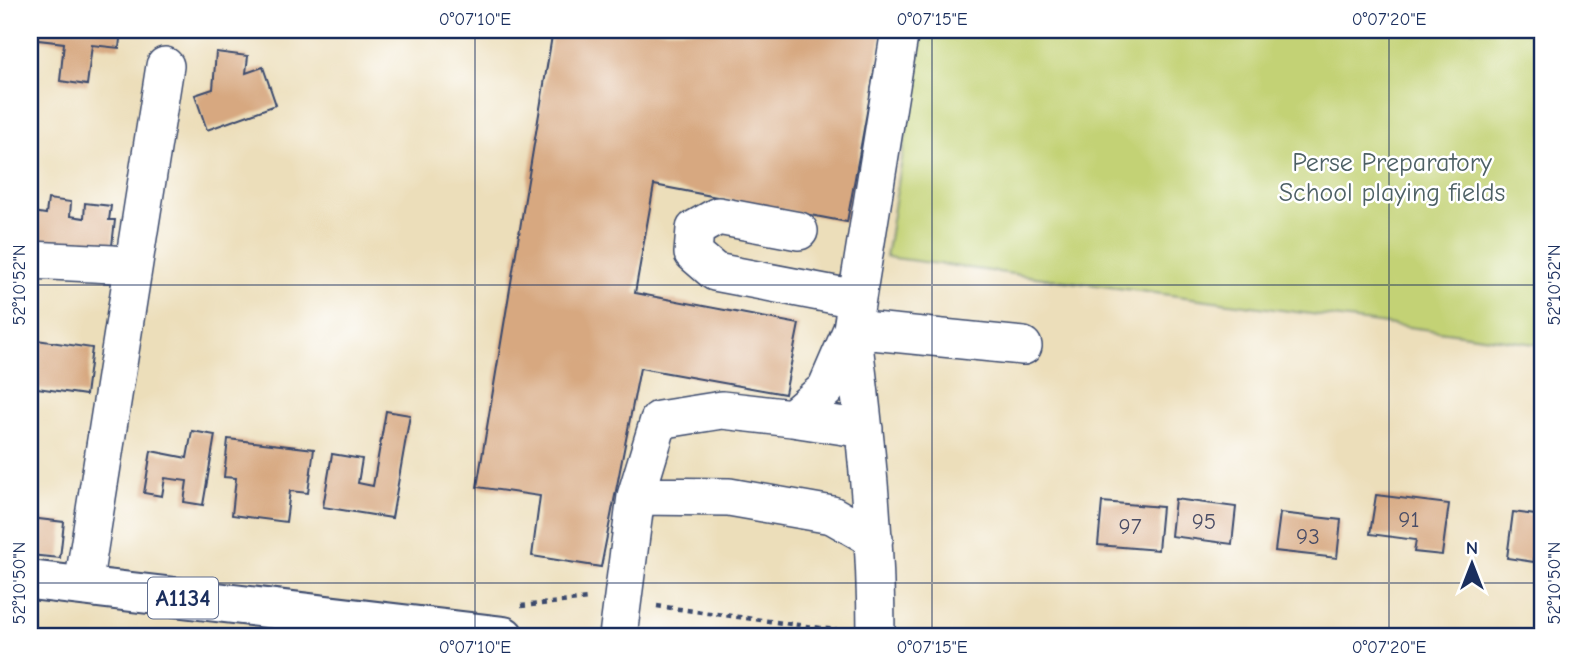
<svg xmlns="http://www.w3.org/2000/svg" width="1573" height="666" viewBox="0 0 1573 666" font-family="'Comic Neue',sans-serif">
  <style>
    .green { fill: #c3d275; stroke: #6f806a; stroke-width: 2 }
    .building { fill: #d7a880 }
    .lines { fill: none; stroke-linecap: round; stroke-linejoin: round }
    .minor-casing { stroke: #3a496c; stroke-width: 40 }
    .major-casing { stroke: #3a496c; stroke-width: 42 }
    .path { stroke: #3a496c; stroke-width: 4.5; stroke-dasharray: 5 5; stroke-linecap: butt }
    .minor { stroke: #fff; stroke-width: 37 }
    .major { stroke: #fff; stroke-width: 38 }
    .ticks { fill: none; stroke: #1b2f5e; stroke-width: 2; stroke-opacity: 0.45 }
    .labels { text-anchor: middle; stroke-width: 5; stroke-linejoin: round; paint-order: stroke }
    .number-label { font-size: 23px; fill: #4a4d66 }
    .shield { fill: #fff; stroke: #5f6d8e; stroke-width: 2 }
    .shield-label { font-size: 24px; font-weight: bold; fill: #1b2f5e }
    .park-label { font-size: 26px; fill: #4d6065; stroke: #fff }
    .neatline { fill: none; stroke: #1b2f5e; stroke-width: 2.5 }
    .ticks-label { font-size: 18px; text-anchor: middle; fill: #1b2f5e }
  </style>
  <rect width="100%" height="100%" fill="#fff"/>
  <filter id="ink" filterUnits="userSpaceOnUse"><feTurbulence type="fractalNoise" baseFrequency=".0143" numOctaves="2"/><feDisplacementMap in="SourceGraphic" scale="14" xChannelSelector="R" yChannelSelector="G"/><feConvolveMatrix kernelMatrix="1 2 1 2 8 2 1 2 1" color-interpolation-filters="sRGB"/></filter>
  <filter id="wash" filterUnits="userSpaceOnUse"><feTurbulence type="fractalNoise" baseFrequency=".00686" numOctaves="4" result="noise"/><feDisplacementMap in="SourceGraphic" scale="28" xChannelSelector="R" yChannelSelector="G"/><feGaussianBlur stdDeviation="1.57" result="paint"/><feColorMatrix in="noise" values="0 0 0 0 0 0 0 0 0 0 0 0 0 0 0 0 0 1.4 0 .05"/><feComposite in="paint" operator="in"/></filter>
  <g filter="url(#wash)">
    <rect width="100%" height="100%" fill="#ecdeba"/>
    <path class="green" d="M923,30H1543V345L886,257Z"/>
    <g id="blocks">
      <path class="building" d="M30,30H121L119,48L92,45L87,85L60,81L64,43L30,39Z
        M553,30H882L847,222L654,185L635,293L799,324L785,394L640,368L601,567L532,556L540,496L477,487Z
        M216,52L248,56L246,73L263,67L276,105L207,130L195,95L213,89Z
        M30,198H33L32,212L46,214L48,199L71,202L70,216L84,218L85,203L111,206L109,220H115L111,254L30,245Z
        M30,339L92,348L86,395L30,387Z
        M386,411L410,415L392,518L323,507L332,454L362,459L358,483L373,486Z
        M192,431L215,435L203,505L184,502L187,481L165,478L162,496L144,493L151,451L187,458Z
        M228,439L314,449L308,493L290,491L286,522L232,515L236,478L224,477Z
        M1376,495L1449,504L1442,555L1414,552L1416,540L1370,534Z
        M1175,499L1236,507L1232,544L1171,536Z
        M1102,502L1162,507L1158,550L1098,545Z
        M1513,512L1543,516V554L1535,553L1534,562L1507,558Z
        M1280,513L1341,520L1337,558L1275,551Z
        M30,518L64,522L60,558L30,555Z"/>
    </g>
  </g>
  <g filter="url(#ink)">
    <use href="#blocks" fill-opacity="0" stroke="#3a496c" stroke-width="2"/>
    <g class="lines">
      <defs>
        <path id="minor" d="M799,231L718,216L695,229L693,253L715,272L856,299
          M30,260L113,264
          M792,418L864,429
          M636,496L729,497L832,515L874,539
          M83,586L165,66
          M618,636L636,496L659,420L722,410L792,418L826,389L852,329L900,30
          M876,636C876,533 865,431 852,329L1023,346"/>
        <path id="major" d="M30,580L504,636"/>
      </defs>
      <use href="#minor" class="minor-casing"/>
      <use href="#major" class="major-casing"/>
      <path class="path" d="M521,606L589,599
        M657,606L843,631"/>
      <use href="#minor" class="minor"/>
      <use href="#major" class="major"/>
    </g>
  </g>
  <path class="ticks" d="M475,30V636M932,30V636M1389,30V636M30,285H1543M30,583H1543"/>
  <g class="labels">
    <g class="number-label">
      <text x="1409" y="527">91</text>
      <text x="1204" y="529">95</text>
      <text x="1130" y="534">97</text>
      <text x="1308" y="544">93</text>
    </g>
    <rect class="shield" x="148" y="577.5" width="70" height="41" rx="5"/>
    <g class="shield-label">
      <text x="183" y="606">A1134</text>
    </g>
    <g class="park-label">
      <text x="1392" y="171">Perse Preparatory<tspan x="1392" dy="30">School playing fields</tspan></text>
    </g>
  </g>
  <rect width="1573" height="666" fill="none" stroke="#fff" stroke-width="77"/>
  <g transform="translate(1472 564)" stroke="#ffffff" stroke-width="5" paint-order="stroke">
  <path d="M0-5L12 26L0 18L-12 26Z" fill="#1b2f5e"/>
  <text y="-10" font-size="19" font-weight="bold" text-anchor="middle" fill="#1b2f5e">N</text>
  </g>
  <rect x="38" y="38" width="1496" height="590" class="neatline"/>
  <g class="ticks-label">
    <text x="475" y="25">0°07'10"E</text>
    <text x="932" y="25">0°07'15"E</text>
    <text x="1389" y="25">0°07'20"E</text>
    <text transform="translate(19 285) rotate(-90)" y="6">52°10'52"N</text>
    <text transform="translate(1554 285) rotate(-90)" y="6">52°10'52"N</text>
    <text transform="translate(19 583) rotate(-90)" y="6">52°10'50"N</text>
    <text transform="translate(1554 583) rotate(-90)" y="6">52°10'50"N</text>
    <text x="475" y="653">0°07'10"E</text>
    <text x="932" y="653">0°07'15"E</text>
    <text x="1389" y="653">0°07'20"E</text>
  </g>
</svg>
